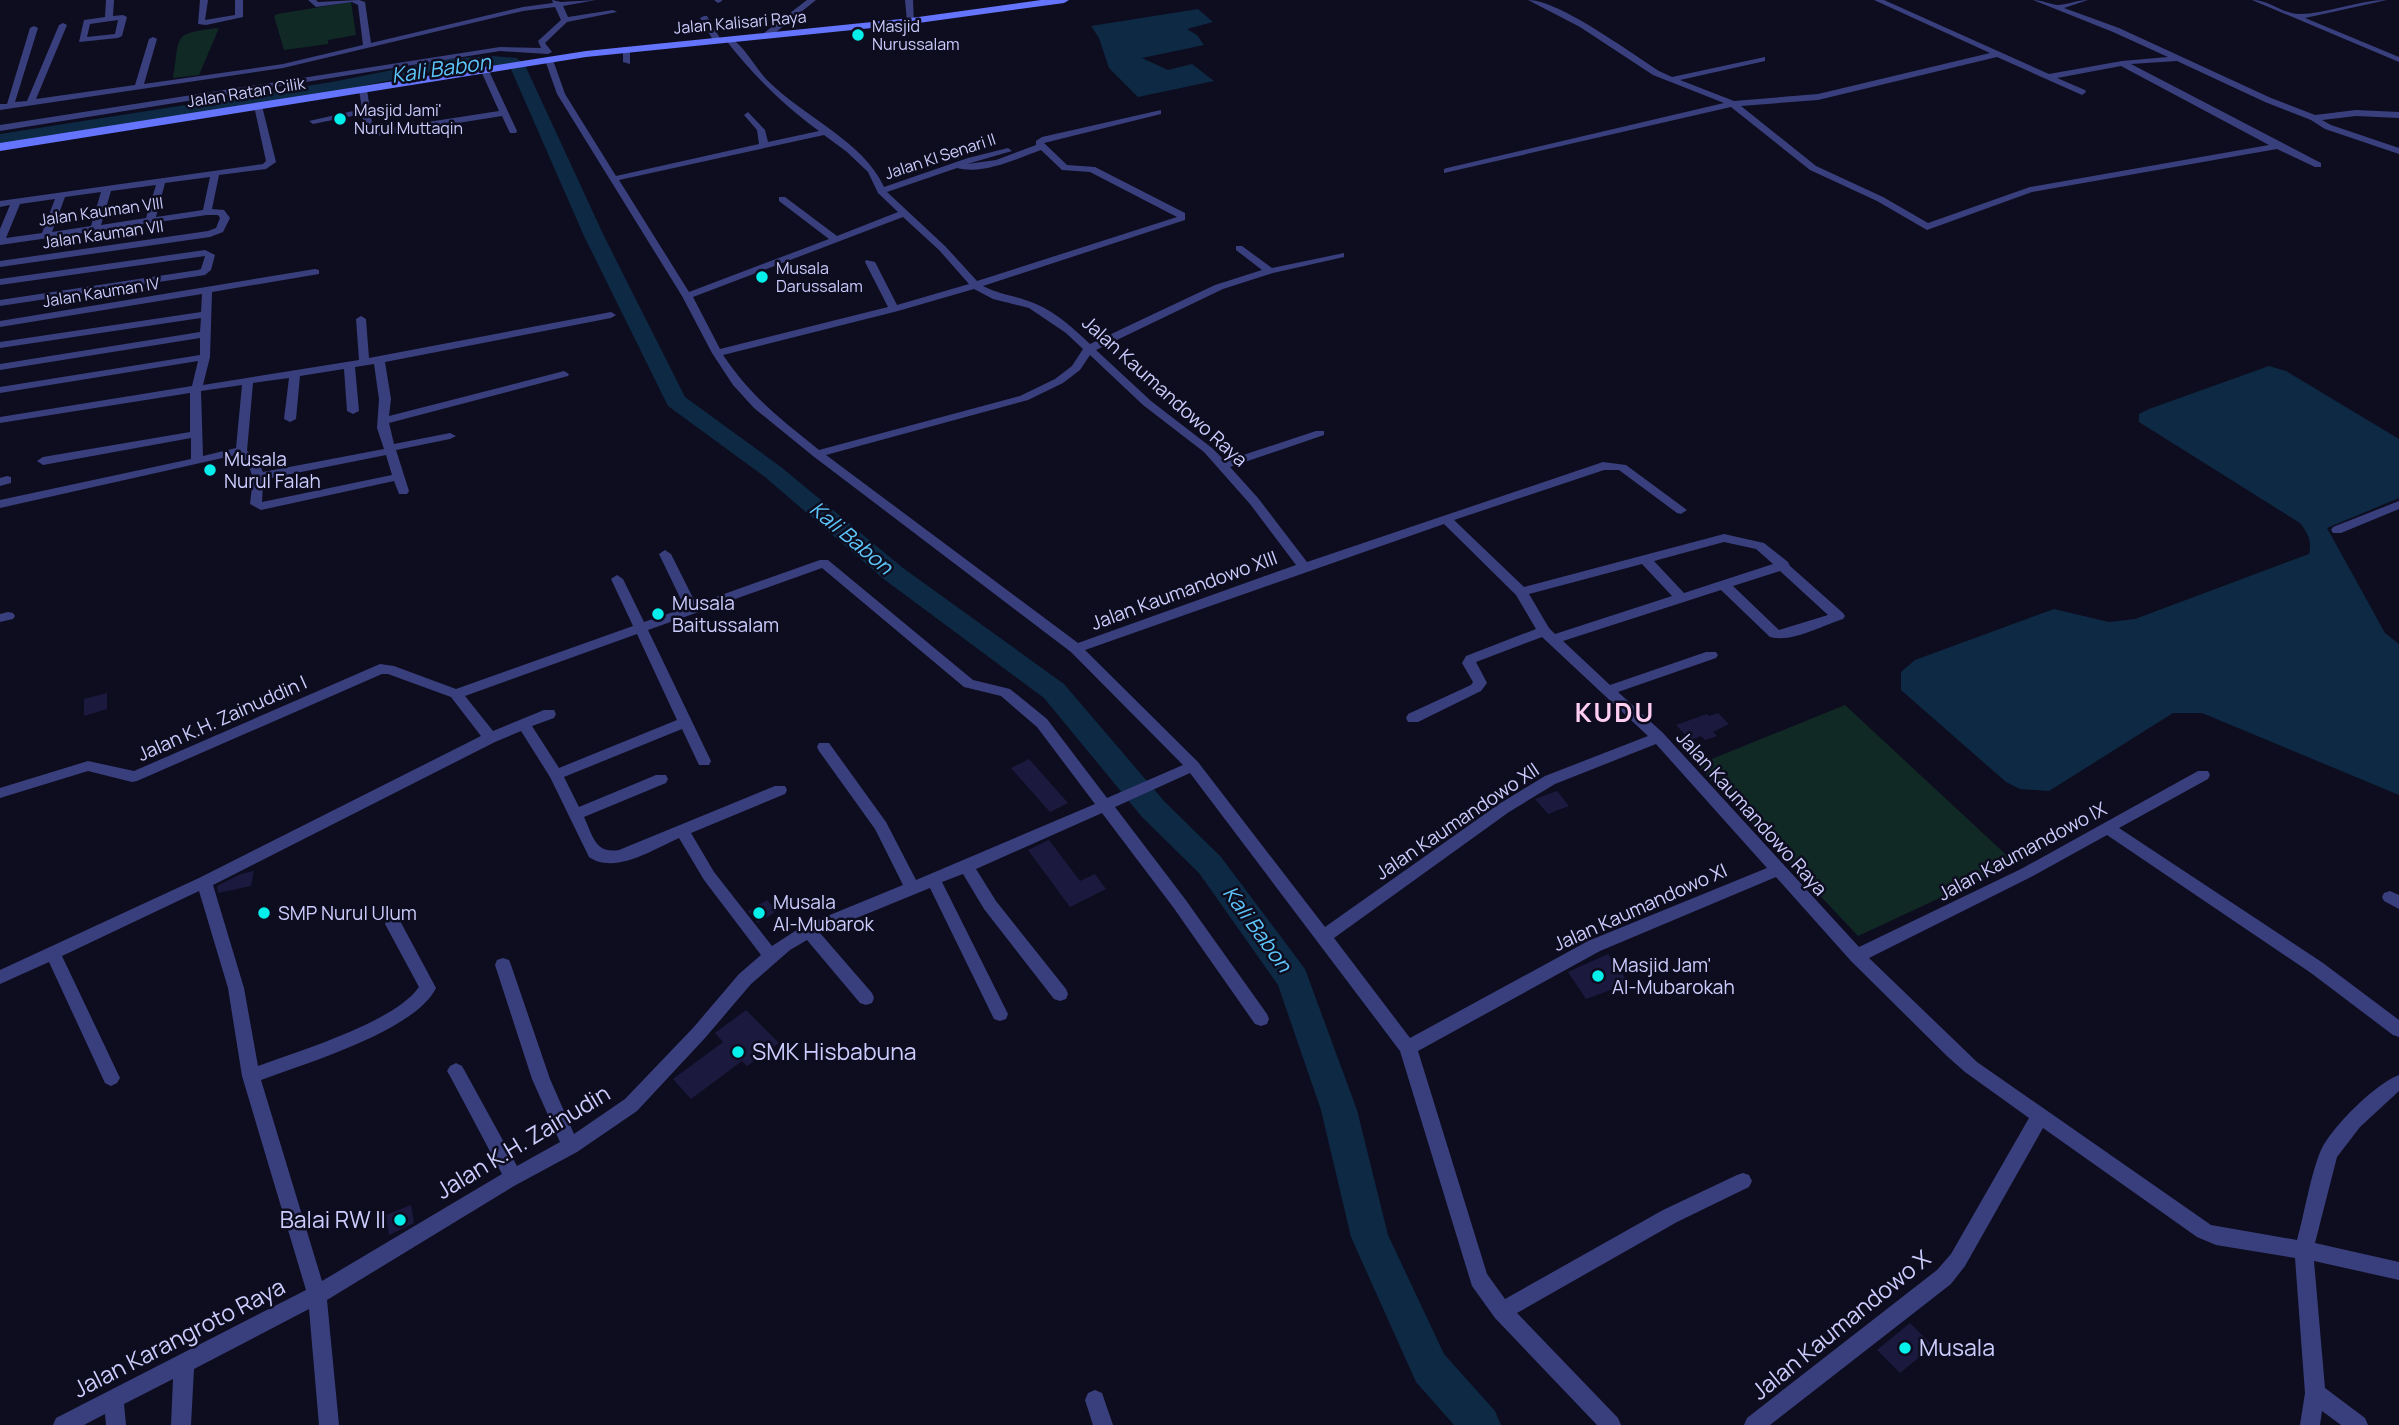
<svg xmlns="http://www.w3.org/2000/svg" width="2399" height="1425" viewBox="0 0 2399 1425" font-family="Manrope,sans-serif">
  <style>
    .green { fill: #102925 }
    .water { fill: #0d2943 }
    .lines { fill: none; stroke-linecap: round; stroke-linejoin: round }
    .river { fill: #0d2943; fill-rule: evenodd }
    .building { fill: #1c193f }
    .street { fill: #393f7d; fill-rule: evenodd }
    .secondary { fill: #6574fc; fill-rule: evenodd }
    .poi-dot { fill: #05f0ea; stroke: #0e0d1f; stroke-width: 2.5 }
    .labels { text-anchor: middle; stroke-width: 5; stroke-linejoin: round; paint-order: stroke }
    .far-street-label { font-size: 16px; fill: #cccdfe; stroke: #0e0d1f }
    .far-poi-label { font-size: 16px; fill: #cccdfe; stroke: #0e0d1f; text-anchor: start }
    .street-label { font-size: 19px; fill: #cccdfe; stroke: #0e0d1f }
    .poi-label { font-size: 19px; fill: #cccdfe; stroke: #0e0d1f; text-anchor: start }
    .water-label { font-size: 21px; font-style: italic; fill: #5dc6fb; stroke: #0e0d1f }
    .near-poi-label { font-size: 23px; fill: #cccdfe; stroke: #0e0d1f; text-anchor: start }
    .near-street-label { font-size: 23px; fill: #cccdfe; stroke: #0e0d1f }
    .district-label { font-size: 26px; font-weight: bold; letter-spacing: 2px; fill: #fecef2; stroke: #0e0d1f }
  </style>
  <rect width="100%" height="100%" fill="#0e0d1f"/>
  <path class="green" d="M351,2L356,35L328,40V44L284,50L274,16L277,14Z
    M219,28L199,75L173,78C181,33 171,34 219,28Z
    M1845,705L2015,863L1858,936L1697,765Z"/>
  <path class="water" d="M1198,9L1213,22L1187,29L1197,35L1204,45L1142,58L1168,70L1192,64L1214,81L1138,97L1109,68L1099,38L1091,26Z
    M2269,366L2286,371L2399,439V498L2327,528L2385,633L2399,644V795L2202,713H2173L2049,791L2020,789L2006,782L1901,690V672L1915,660L2054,609L2109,622L2135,619L2309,554C2312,541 2308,533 2300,523L2139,422V414L2149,409Z"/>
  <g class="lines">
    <path class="river" d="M493,56L516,58L524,63L604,236L685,397L781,467L903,568L1064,684L1164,801L1221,857L1305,969L1357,1110L1388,1235L1444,1354L1495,1411L1501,1425H1454L1416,1382L1351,1237L1321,1110L1278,985L1199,873L1142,817L1044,698L885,580L765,477L668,406L584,236L510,67L447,69L332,92L0,144V134L332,82L447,59Z"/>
  </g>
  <path class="building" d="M107,693V709L84,716V699Z
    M1718,713L1729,724L1713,732L1717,736L1705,740L1701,736L1690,740L1676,725L1707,714L1709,716Z
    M1029,759L1068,803L1050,812L1011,768Z
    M1557,791L1569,806L1548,814L1535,799Z
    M1049,840L1080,881L1095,874L1106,889L1070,907L1028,850Z
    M254,871L251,886L218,893L217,886L241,874Z
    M767,900L777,911L758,923L748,911Z
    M1608,954L1629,983L1586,999L1568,972Z
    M746,1010L779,1043L747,1066L742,1061L691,1099L673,1079L723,1042L715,1033Z
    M411,1205L414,1223L389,1235L386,1215Z
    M1910,1323L1933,1346L1900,1373L1877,1350Z"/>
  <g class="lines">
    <path class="street" d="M106,0H114L113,16L123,15L127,17L122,36L118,38L79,42L84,20L105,17ZM118,20L115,34L87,37L90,24Z
      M200,0H208L205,20L235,15V0H243V17L206,25L198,24Z
      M308,0H316L318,2L359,0L365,2L371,43L523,7L553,3L552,0L561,2L596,0L563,6L568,17L613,10L617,12L567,22L545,43L552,52L548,54L500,51L0,131V125L500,47L541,48L538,41L561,20L555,7L523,11L283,68L0,110V104H7L30,28L34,26L38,28L15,102L27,101L59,25L63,23L67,25L36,99L135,85L149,39L153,37L157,39L144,84L283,64L363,45L358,5L352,2L316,7Z
      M714,0H722V1L718,3Z
      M807,0H816L770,37H764V33Z
      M905,0H913L914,23L907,21Z
      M1528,0C1559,0 1631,53 1659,71L1672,77L1765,57V61L1680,80L1734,101L1818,94L1990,53L1874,0H1884L2049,74L2122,61L2168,57L2113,32L2033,0C2042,0 2049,4 2057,5C2067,5 2077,0 2088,0L2064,8L2119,28L2271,98L2315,115L2356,110L2399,112V118L2356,116L2322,120L2331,125L2399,148V154L2325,129L2311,120L2265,102L2177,61L2131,64L2321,163V167H2315L2277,149L2032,192L1927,230L1877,201L1810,170L1731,107L1444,173V169L1447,168L1724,103L1653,75L1580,27ZM1997,57L2082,95L2086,92L2085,90L2057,78L2121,66L2269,145L2030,187L1928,223L1883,197L1816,166L1741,106L1818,100Z
      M2252,0C2269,0 2283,14 2299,14C2328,14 2357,0 2387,0L2305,18L2399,57V62Z
      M704,16H707L721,40L720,42L713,40L700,18Z
      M729,37C745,46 755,68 768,81C804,117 863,141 884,187L968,158L1008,148L1012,151L967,164L996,160L1036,145V141L1042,137L1161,110V114L1044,143L1067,165L1095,167L1185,213V220L983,286C1003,296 1019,296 1036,304C1056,312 1075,330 1090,344L1215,285L1262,270L1236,250V246H1242L1272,268L1344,253V257L1273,273L1223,289L1096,350L1151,401L1212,448L1225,461L1316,431H1324V435L1230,467L1258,498L1307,562L1603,462L1626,465L1687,510L1681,514L1677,513L1619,470H1604L1454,520L1524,587L1724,534L1764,543L1788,562L1790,566L1843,613L1845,616L1843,619C1821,626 1792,643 1770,637L1721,590L1563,641L1610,685L1706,652H1716L1718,655L1716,658L1618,692L1663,733L1859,947L2021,869L2198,771H2208L2210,775L2208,779L2119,828L2323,963L2399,1020V1037L2393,1035L2311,973L2107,835L2031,877L1869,958L1977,1062L2211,1225L2297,1240C2304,1215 2311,1173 2321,1150C2332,1127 2375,1084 2399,1075V1091L2360,1127L2337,1157L2315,1243L2399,1262V1280L2314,1261L2325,1388L2365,1418L2368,1425H2341L2322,1411L2320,1425H2300L2305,1393L2295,1258L2216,1245L2197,1237L2043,1128L1965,1266L1951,1284L1770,1425H1744L1747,1418L1937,1270L1951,1254L2029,1118L1965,1072L1948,1057L1851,961L1776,877L1600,951L1418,1051L1487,1274L1505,1299L1663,1210L1737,1175L1743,1173L1749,1175L1752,1181L1749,1187L1677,1222L1517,1313L1618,1418L1621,1425H1597L1495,1318L1472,1286L1400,1051L1190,773L1115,807L1185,899L1267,1014L1269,1019L1267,1024L1261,1026L1255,1024L1173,907L1102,813L976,869L996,901L1066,989L1068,994L1066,999L1060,1001L1054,999L984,909L963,874L942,882L1008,1014L1006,1019L1000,1021L994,1019L930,888L820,933L872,993L874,998L872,1003L866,1005L860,1003L807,940L790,950L751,984L705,1038L637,1111L577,1152L514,1186L327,1300L339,1425H319L309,1309L194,1369L191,1425H171L173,1379L124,1404L126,1425H106L105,1414L84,1425H53L56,1418L306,1290L242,1076L228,988L199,891L62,956L120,1078L117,1083L111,1086L105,1083L49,962L0,984V970L199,878L481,736L451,697L388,674H382L137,781L132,782L88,771L0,798V788L88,761L134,771L380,664L394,666L456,689L633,626L611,579L617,575L623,579L644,622L685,608L659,554L665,550L671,554L696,604L820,560H828L973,680L1010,689L1047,719L1107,798L1183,765L1071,652L813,456L754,408L733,385L712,353L682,296L557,94L545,60L549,58L553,60L565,94L616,176L759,144L757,130L744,115L748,112L765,130L768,142L819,131C782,104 753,75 725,39ZM824,135L847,152L868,172L878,193L898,212L837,236L785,197H779V201L829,239L689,292L619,180ZM1041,150L1062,170L1090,172L1177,217L977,281L945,246L887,192L957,168C984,175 1016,159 1041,150ZM903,217L939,250L969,284L897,305L875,262L866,260L865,262L888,307L720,349L693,297ZM974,289L993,299L1029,308L1066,333L1083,349L1072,366L1055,379L1020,396L819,450C780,418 752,398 723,355L898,311ZM1090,355L1143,405L1204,452L1250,504L1296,565L1078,643L826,455L1028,400L1063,383L1080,370ZM1444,524L1516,595L1536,629L1466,656L1462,663L1473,682L1471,685L1408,714L1406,718L1408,722H1418L1481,691L1487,683L1476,662L1542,637L1648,736L1545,776L1499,804L1325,927L1198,762L1085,650ZM1724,542L1756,549L1773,564L1684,593L1654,561ZM1642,564L1672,596L1555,634L1549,628L1529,594ZM822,568L964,687L1001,696L1037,727L1095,804L916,880L886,822L829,743H819L817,747L819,751L875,829L903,885L803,926L772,946L714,872L691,833L785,794L787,790L785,786H775L619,850C595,854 593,836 584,817L666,783L668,779L666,775H656L579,807L564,777L682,729L699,765H709L711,761L648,630ZM1780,571L1828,615L1779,630L1733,586ZM637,634L677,720L559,768L532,726L554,718L556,714L554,710H544L493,731L465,696ZM521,731L550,777L589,857C615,875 654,849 679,838L704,880L761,955L739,974L693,1028L625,1099L574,1134L550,1079L511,965L509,960L503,958L497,960L495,965L532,1079L560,1142L517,1166L462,1066L456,1063L450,1066L447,1071L450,1076L502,1174L322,1281L261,1080C306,1063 415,1031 436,988L399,919L393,918L387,919L385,924L419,987C395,1022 299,1051 258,1066L244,988L213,885L495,742ZM1656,744L1767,868L1588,941L1410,1038L1334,938L1509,812L1555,784Z
      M623,47L630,49V64L623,62Z
      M482,69L489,71L517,131L516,133H510L502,116L376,136L365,131L362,114L313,124L309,121L362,109L359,90L363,87L367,90L373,129L376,130L499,111L481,71Z
      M258,103L262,106L276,162L266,169L219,175L212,209L224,210L230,218L223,232L210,237L0,267V261L208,231L216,228L220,218L218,215H207L0,245V229L10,205L0,207V201L263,164L266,161L254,106ZM210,177L203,210L156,217L165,183ZM156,185L146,218L101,225L111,191ZM101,192L91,226L52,232L65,197ZM55,199L42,233L6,238L20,204Z
      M205,250L215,255L211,270L205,275L0,306V300L198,270L201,269L205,256L0,285V279Z
      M315,269L319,270V274L212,292L210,357L203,385L359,360L356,319L361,316L366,319L369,358L611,312L616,315L611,318L385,362L391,399L389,416L564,371L569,374L568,376L389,423L394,444L450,433L456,436L450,439L396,450L409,491L407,494H399L394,481L261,510L250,504L253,478L247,461L236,455L0,508V500L191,459V438L43,465L37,461L43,457L190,432V393L0,423V417L192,386L198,361L0,393V387L200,355V338L0,370V364L200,332L201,318L0,348V342L201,312L202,294L0,327V321ZM374,364L379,399L377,428L384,449L263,472L256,457L247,451L253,383L289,378L284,419L290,422L296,419L300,376L344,369L347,411L353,414L359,411L355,367ZM242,385L236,448L203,456L201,391ZM386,455L392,475L262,502L263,482L266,479Z
      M7,476L11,477V483L0,486V478Z
      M2399,501V509L2341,533H2333L2331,530L2333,527Z
      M8,612L13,613L15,616L13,619L0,622V614Z
      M2390,891L2399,895V909L2384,901L2382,897L2384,893Z
      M1095,1390L1102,1393L1113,1425H1093L1085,1400L1088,1393Z"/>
    <path class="secondary" d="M1041,0H1069L1064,3L911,24L586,57L0,151V143L586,51L911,18Z"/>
  </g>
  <g class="poi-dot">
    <circle cx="858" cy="35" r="7"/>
    <circle cx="340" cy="119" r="7"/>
    <circle cx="762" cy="277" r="7"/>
    <circle cx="210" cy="470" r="7"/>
    <circle cx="658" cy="614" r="7"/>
    <circle cx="264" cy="913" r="7"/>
    <circle cx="759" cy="913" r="7"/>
    <circle cx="1598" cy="976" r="7"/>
    <circle cx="738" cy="1052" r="7"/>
    <circle cx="400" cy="1220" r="7"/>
    <circle cx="1905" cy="1348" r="7"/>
  </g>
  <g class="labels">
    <g class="far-street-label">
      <text transform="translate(740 22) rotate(-5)" y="6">Jalan Kalisari Raya</text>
      <text transform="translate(246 92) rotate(-9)" y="6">Jalan Ratan Cilik</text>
      <text transform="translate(940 156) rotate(-18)" y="6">Jalan KI Senari II</text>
      <text transform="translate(101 211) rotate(-8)" y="6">Jalan Kauman VIII</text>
      <text transform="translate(103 234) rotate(-8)" y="6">Jalan Kauman VII</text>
      <text transform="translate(101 292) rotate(-9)" y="6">Jalan Kauman IV</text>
    </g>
    <g class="far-poi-label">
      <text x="872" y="32">Masjid<tspan x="872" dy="18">Nurussalam</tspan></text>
      <text x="354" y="116">Masjid Jami'<tspan x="354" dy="18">Nurul Muttaqin</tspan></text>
      <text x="776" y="274">Musala<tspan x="776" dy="18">Darussalam</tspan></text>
    </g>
    <g class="street-label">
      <text transform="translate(1165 391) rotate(42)" y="7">Jalan Kaumandowo Raya</text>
      <text transform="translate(1184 590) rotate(-20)" y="7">Jalan Kaumandowo XIII</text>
      <text transform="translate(222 718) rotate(-24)" y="7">Jalan K.H. Zainuddin I</text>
      <text transform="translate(1752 813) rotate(48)" y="7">Jalan Kaumandowo Raya</text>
      <text transform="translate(1457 821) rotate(-34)" y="7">Jalan Kaumandowo XII</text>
      <text transform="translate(2022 851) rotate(-28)" y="7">Jalan Kaumandowo IX</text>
      <text transform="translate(1640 907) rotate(-24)" y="7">Jalan Kaumandowo XI</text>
    </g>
    <g class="poi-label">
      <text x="224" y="466">Musala<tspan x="224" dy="22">Nurul Falah</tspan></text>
      <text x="672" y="610">Musala<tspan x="672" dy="22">Baitussalam</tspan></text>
      <text x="773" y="909">Musala<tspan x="773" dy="22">Al-Mubarok</tspan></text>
      <text x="278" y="920">SMP Nurul Ulum</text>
      <text x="1612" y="972">Masjid Jam'<tspan x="1612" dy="22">Al-Mubarokah</tspan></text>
    </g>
    <g class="water-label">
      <text transform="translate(441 69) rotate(-8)" y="7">Kali Babon</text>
      <text transform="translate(851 538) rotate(40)" y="7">Kali Babon</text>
      <text transform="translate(1257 929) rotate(54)" y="7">Kali Babon</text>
    </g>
    <g class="near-poi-label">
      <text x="752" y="1060">SMK Hisbabuna</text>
      <text x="386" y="1228" text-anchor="end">Balai RW II</text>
      <text x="1919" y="1356">Musala</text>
    </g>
    <g class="near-street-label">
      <text transform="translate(523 1142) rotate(-31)" y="8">Jalan K.H. Zainudin</text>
      <text transform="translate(1841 1325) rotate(-39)" y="8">Jalan Kaumandowo X</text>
      <text transform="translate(179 1338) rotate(-27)" y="8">Jalan Karangroto Raya</text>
    </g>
    <g class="district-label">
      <text x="1615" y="722">KUDU</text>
    </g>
  </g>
</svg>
